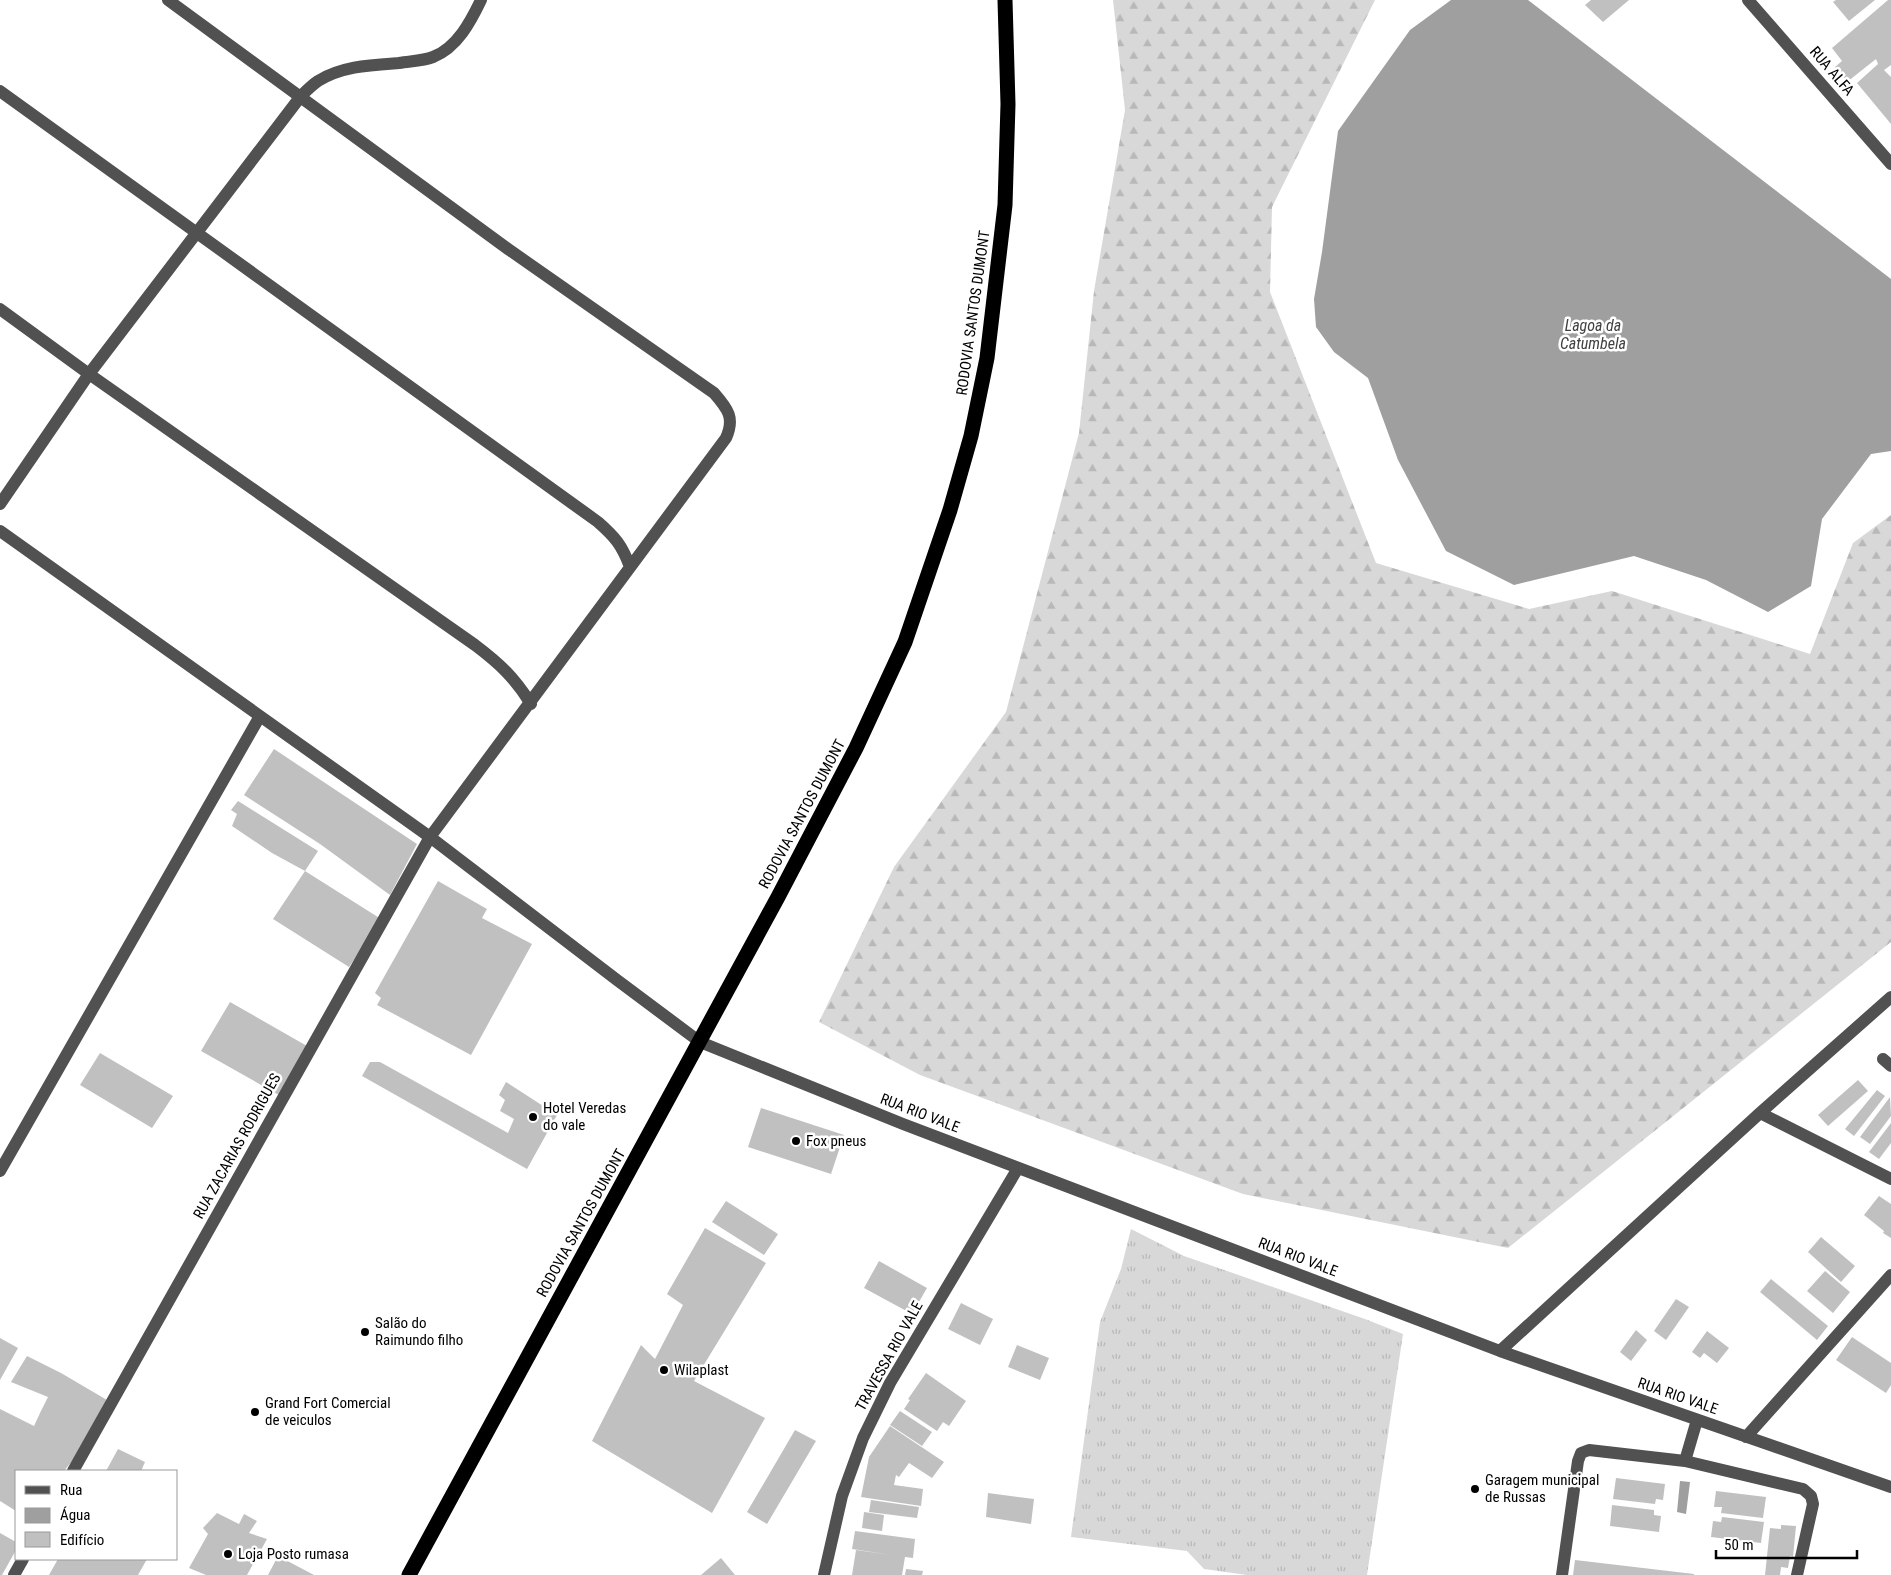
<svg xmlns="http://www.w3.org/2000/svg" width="1891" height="1575" viewBox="0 0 1891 1575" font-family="'Roboto Condensed',sans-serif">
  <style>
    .grass { fill: url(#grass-tufts) }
    .forest { fill: url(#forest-firs) }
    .water { fill: #9f9f9f }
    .building { fill: #c0c0c0 }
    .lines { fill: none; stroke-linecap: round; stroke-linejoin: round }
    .minor { stroke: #515151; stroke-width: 12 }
    .highway { stroke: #000; stroke-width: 15 }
    .poi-dot { fill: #000; stroke: #fff; stroke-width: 2 }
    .labels { text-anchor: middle; stroke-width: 5; stroke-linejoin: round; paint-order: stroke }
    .street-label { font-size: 15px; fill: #000; stroke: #fff }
    .poi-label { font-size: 15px; fill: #000; stroke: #fff; text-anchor: start }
    .water-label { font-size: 16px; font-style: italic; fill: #404040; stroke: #fff }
  </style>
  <defs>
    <pattern id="grass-tufts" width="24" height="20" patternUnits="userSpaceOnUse" patternTransform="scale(1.25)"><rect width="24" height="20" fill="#d8d8d8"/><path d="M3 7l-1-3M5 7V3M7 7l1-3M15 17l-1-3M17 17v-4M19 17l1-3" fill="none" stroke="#b8b8b8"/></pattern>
    <pattern id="forest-firs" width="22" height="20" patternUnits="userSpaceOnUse" patternTransform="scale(1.25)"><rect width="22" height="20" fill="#d8d8d8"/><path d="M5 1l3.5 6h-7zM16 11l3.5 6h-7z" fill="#b8b8b8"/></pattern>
  </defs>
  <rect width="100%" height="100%" fill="#fff"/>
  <path class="grass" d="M1131,1229L1184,1256L1365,1319L1403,1334L1367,1575H1247L1204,1569L1187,1551L1071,1537L1100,1322L1121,1269Z"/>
  <path class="forest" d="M1113,0H1375L1272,207L1270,292L1376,563L1529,609L1612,591L1810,654L1853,543L1891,515V942L1508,1248L1243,1194L920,1075L819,1022L894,867L1006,712L1079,433L1094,291L1125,110Z"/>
  <path class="water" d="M1451,0H1528L1891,279V451L1871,454L1822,519L1811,586L1768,612L1706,580L1634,556L1514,585L1446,551L1398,460L1368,378L1334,352L1316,327L1314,299L1322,252L1338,131L1410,30Z
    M1680,1481L1690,1482L1686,1514L1677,1512Z"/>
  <path class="building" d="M1591,0H1629L1603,22L1585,5Z
    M1836,0H1875L1849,21L1833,2Z
    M1888,0H1891V65L1884,70L1891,77V124L1857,83L1878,64L1876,59L1847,82L1835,67L1842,61L1832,48Z
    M274,749L417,844L390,895L320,844L244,795Z
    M238,801L318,851L305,871L272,853L232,826L237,814L231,810Z
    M305,871L381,919L349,967L273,919Z
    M438,881L487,909L482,918L532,944L471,1055L377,1005L381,998L375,993Z
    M230,1002L307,1046L279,1095L201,1051Z
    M100,1053L173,1096L152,1128L80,1085Z
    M370,1062H380L508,1133L514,1119L500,1111L505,1100L499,1095L506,1082L557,1115L527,1169L362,1076Z
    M1858,1080L1868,1091L1828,1126L1818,1115Z
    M1877,1090L1885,1096L1854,1136L1845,1129Z
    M1890,1097L1891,1116L1870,1144L1860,1137Z
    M761,1108L844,1135L831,1174L748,1147Z
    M1891,1123V1143L1879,1159L1869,1152Z
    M1879,1196L1891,1204V1238L1883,1233L1884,1231L1864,1215Z
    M726,1201L778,1234L764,1255L712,1222Z
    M705,1228L766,1263L694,1381L765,1418L712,1513L592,1441L641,1345L655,1359L683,1305L667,1294Z
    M1821,1237L1855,1266L1841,1282L1808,1252Z
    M879,1261L927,1288L912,1314L864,1288Z
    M1825,1271L1850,1292L1833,1313L1807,1291Z
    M1771,1279L1828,1326L1817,1340L1760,1292Z
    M1676,1299L1689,1307L1666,1340L1654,1331Z
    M961,1303L993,1319L980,1345L948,1329Z
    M1636,1330L1647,1340L1631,1361L1620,1352Z
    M1707,1331L1729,1348L1717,1363L1704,1353L1700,1358L1692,1352Z
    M1852,1337L1891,1363V1385L1886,1393L1836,1360Z
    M0,1338L18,1348L0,1380Z
    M1017,1345L1049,1358L1040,1380L1008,1367Z
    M27,1356L61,1373L107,1400L81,1450L64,1471H16V1511L0,1501V1409L34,1426L40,1413L48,1397L11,1382Z
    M926,1373L966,1401L949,1426L943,1422L937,1431L904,1409L910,1400L908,1399Z
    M900,1411L932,1432L922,1446L890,1425Z
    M890,1426L944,1462L932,1478L909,1463L899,1477L896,1475L894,1485L923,1489L921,1506L861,1497L869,1457Z
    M795,1430L816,1441L767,1524L747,1512Z
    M118,1449L145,1462L141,1471H106Z
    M1616,1478L1665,1484L1663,1500L1656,1499L1655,1504L1613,1499Z
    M1716,1491L1766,1497L1763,1518L1721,1513L1722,1507H1714Z
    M988,1493L1034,1499L1031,1524L986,1517Z
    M871,1500L919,1507L917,1518L869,1512Z
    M1612,1505L1654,1510V1515L1661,1516L1659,1532L1610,1526Z
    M864,1512L884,1515L882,1531L862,1528Z
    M217,1513L239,1524L244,1514L257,1521L249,1533L267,1539L247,1575H206L189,1568L208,1534L203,1528Z
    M1722,1517L1764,1522L1761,1543L1711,1537L1713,1521L1721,1522Z
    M1781,1525L1796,1526L1793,1557L1790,1556L1788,1568L1781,1567L1780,1575H1765L1770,1528L1781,1529Z
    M855,1531L915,1539L913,1558L905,1557L902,1575H852L856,1550L892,1555L852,1549Z
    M0,1533L16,1542V1550L2,1575H0Z
    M278,1556L314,1575H268Z
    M721,1558L735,1575H701Z
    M58,1559H147L138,1575H49Z
    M1575,1560L1694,1574V1575H1573Z
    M906,1569L923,1571L922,1575H905Z"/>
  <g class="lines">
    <path class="minor" d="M1748,0L1891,164
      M0,91L598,522C615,537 622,545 630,567
      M0,309L89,374L475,645C500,664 514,677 531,704
      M0,504L89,374L301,96C306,91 312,85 318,81C342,66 371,65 399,63C410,61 422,61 433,57C457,48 471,21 481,0
      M0,531L430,837L617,980L700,1042L903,1124L1500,1351L1891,1487
      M1883,1059L1891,1066
      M1760,1113L1891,1179
      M0,1171L260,716
      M1500,1351L1760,1113L1891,997
      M1746,1437L1891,1275
      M1685,1461L1697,1420
      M73,1471L430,837L726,438C735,418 728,409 714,393L508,249L168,0
      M14,1575L23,1559
      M824,1575L842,1496L863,1438L890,1383L1018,1168
      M1562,1575L1578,1461L1581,1453L1589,1450L1685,1461L1803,1489L1811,1496L1813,1504L1797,1575"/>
    <path class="highway" d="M409,1575L778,897L856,748L905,642L950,510L971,436L987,358L1005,205L1008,104L1005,0"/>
  </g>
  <g class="poi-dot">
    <circle cx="533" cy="1117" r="5"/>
    <circle cx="796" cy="1141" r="5"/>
    <circle cx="365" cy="1332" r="5"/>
    <circle cx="664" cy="1370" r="5"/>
    <circle cx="255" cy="1412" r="5"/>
    <circle cx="1475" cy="1489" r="5"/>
    <circle cx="228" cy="1554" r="5"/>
  </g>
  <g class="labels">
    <g class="street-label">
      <text transform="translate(1832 71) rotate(49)" y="5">RUA ALFA</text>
      <text transform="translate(973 313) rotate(-82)" y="5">RODOVIA SANTOS DUMONT</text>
      <text transform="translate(802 814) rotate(-62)" y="5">RODOVIA SANTOS DUMONT</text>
      <text transform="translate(920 1113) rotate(21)" y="5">RUA RIO VALE</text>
      <text transform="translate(237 1146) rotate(-61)" y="5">RUA ZACARIAS RODRIGUES</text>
      <text transform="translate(581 1223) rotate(-61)" y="5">RODOVIA SANTOS DUMONT</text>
      <text transform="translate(1298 1257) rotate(21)" y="5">RUA RIO VALE</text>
      <text transform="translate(889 1356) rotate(-61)" y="5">TRAVESSA RIO VALE</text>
      <text transform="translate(1678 1396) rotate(19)" y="5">RUA RIO VALE</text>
    </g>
    <g class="poi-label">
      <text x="543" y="1113">Hotel Veredas<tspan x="543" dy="17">do vale</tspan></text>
      <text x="806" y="1146">Fox pneus</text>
      <text x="375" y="1328">Salão do<tspan x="375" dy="17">Raimundo filho</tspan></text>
      <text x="674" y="1375">Wilaplast</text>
      <text x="265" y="1408">Grand Fort Comercial<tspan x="265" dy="17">de veiculos</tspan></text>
      <text x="1485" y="1485">Garagem municipal<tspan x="1485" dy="17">de Russas</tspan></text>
      <text x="238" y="1559">Loja Posto rumasa</text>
    </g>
    <g class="water-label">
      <text x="1593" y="331">Lagoa da<tspan x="1593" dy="18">Catumbela</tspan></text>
    </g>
  </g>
  <rect x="15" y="1470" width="162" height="90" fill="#ffffff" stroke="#999999"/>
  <rect x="25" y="1486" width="25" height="8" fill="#515151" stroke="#999999"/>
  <text x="60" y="1495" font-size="15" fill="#000000">Rua</text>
  <rect x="25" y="1508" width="25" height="15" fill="#9f9f9f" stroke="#999999"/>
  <text x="60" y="1520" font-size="15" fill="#000000">Água</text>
  <rect x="25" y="1532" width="25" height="15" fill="#c0c0c0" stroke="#999999"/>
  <text x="60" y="1545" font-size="15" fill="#000000">Edifício</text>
  <path d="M1716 1550v8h141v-8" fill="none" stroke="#000000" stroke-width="2.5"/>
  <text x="1724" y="1550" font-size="15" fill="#000000" stroke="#ffffff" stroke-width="4" paint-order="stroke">50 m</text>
</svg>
